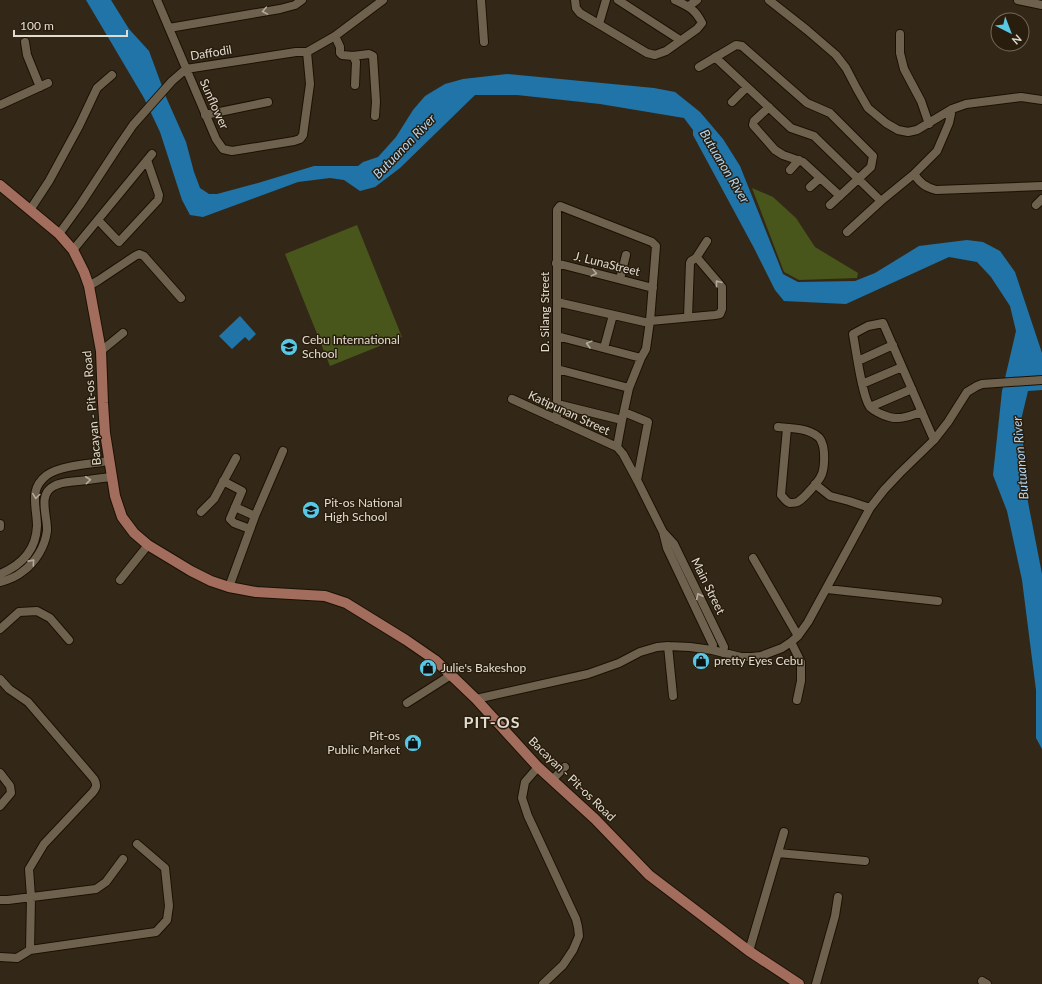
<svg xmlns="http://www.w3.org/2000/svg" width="1042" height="984" viewBox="0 0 1042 984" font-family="Lato,sans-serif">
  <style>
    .green { fill: #48561b }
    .water { fill: #2174a8 }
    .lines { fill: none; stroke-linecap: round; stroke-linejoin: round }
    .minor-casing { stroke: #1b1103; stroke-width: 10 }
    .major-casing { stroke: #1b1103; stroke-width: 12 }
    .minor { stroke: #6e624f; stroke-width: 8 }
    .major { stroke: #a26d5c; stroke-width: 10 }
    .oneway { stroke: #b4ab9c }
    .labels { text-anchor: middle; stroke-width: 3; stroke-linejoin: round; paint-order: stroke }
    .street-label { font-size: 12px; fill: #e2dbd0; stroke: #291e0e }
    .poi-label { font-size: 12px; fill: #e2dbd0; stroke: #291e0e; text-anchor: start }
    .water-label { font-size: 13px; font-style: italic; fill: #afd4f1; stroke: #291e0e }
    .district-label { font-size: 16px; font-weight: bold; letter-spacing: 1px; fill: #e2dbd0; stroke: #291e0e }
  </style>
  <rect width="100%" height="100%" fill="#332817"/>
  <path class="green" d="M752,188L773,197L796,218L815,247L858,273L857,278L799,280L784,272Z
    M357,225L402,337L330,366L285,254Z"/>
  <path class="water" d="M86,0H111L129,29L149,51L166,97L186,142L194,172L200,188L209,194H217L258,183L314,166H358L363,162L378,157L396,137L413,110L425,96L445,84L463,79L507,74L654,88L675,92L700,112L723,139L740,166L783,274L798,282L855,281L875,273L919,246L967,240L983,242L1000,251L1015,272L1042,353V390L1028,391L1021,420L1028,502L1042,574V749L1036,738V690L1022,580L1007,511L993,475L1002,391L1016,331L1010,306L991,277L977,262L949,257L846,304L784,301L775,290L754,248L693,135V130L684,118L600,104L517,95H475L400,168L375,187L360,191L344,180L330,178L298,182L203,217L190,215L182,200L160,132L144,98Z
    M240,316L256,334L249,341L245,337L232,349L219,336Z"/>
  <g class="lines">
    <defs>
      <path id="minor" d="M157,0L216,139L223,149L232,151L294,141L300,139L303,135L310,84L307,52
        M481,0L484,42
        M575,0L576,8L580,13L647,53L655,55L666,51L697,29L702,23C695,9 688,6 675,0
        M618,0L680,40
        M769,0L807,30L836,55L846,68L857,89L868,108L886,123L898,130L908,132L917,130L952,109L966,104L1021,97L1042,100
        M1018,0L1042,5
        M689,6L697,0
        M599,24L606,0
        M169,28L280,9L295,5L302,0
        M900,34V53L904,69L921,101L929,124
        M335,36L340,47V53L342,55L353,56L369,54L373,56L376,102L375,116
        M25,42L27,55L40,87
        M353,56L356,62L355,85
        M715,57L791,128L814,136L881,201
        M699,67L736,45L742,46L807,103L830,113L873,156L871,167L830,205
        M732,102L747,87
        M0,105L48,83
        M769,107L754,121L753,125L775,150L783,155L803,162L840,196
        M205,115L268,102
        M790,170L799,160
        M914,174C920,183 925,187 936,190L1042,186
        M810,187L820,178
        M1036,205L1042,199
        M30,210L49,181L79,126L97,88L112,75
        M98,220L119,242L158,200L159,195L147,160
        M847,232L881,201L914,174L937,151L949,123L952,109
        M59,234L80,205L118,147L133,125L172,81L186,69L296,52H307L335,36L383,0
        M73,250L152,154
        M556,263L653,288
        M620,279L626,255
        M89,286L99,280L135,256L139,254L144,256L181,298
        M557,302L649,323
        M688,317L690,263L691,261L696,258L707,241
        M650,321L715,315L720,314L722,309V287L699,260L696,258
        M557,336L641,358
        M604,348L613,315
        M101,351L123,333
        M858,361L893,345
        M557,369L629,388
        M862,384L902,367
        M512,399L617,447
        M557,404L622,420
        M870,407L912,389
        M624,412L648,422L637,480
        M922,412C914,414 906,418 898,418C890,419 875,412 870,407C862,396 856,350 853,334L868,326L883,323L934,440
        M557,420V210L560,206L652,242L656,246L650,321L646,349L641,358L629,388L622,420L617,447
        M778,427C790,428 807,428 817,436C819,437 821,440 822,443C825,450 825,469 821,476C819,481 804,498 799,501C797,503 792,503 790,503C786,502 784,498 781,495L787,428
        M617,447L623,454L637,480L663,532L674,544L724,647L723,653
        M223,481L242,491L230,519L234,523L250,529
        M815,484L830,496L849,501L870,508
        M235,507L255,516
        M201,512L214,499L236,458
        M0,524V527
        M663,532L667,548L713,645L712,650
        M753,558L798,636
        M0,574C22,565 36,550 37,526C37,507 28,489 47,475C62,465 91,464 109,461
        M120,580L148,545
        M0,582C8,580 16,577 22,572C35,563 45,547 47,531C48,517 37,494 54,486C61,482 70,482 78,481C89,480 101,478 112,477
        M229,587L255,516L283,451
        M827,589L938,601
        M0,629L19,612L37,611L50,618L69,640
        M791,642L801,662V681L797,700
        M668,646L673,696
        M0,679L9,689L28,702L94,779C97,784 97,787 93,792L44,844L29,869L31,897L30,950L17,958L0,957
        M476,699L588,674L619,663L640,652L657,647L668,646L690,647L712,650L741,657H752L761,656L782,648L791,642L798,636L808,622L870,508L884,490L900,473L934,440L948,422L967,392L977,386L982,384L1042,380
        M407,703L451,675
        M538,767L525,782L522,798L528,816L576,919L578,927L579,936L573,950L563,965L543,984
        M0,773L10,786L11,793L0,806
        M552,780L565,767
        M778,853L865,861
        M0,900H8L96,889L106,882L123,859
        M30,950L156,932L167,920L169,906L165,868L137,844
        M749,951L784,832
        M982,981L987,984
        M816,984L835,916L838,897"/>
      <path id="major" d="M0,185L59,234L73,250L84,272L89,286L101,351L103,403L105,433L112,477L115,496L122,517L134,533L148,545L191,571L211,581L229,587L256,592L325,596L346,603L406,640L435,660L451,675L476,699L538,767L595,819L649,875L749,951L799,984"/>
    </defs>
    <use href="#minor" class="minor-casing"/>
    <use href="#major" class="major-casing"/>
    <use href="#minor" class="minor"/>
    <use href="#major" class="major"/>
  </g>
  <defs><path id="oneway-chevron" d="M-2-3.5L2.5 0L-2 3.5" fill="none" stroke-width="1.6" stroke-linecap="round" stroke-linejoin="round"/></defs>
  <g class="oneway">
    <use href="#oneway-chevron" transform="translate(265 11) rotate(170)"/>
    <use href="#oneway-chevron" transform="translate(594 273) rotate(14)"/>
    <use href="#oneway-chevron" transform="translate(718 283) rotate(-128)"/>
    <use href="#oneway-chevron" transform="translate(589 344) rotate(-165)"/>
    <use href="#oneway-chevron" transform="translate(88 480) rotate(-6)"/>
    <use href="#oneway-chevron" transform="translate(36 496) rotate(98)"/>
    <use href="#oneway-chevron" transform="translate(32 562) rotate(-48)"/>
    <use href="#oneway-chevron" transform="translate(699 596) rotate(-116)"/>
  </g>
  <defs>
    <symbol id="school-disc" viewBox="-11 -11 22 22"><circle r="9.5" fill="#59c8e4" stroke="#291e0e"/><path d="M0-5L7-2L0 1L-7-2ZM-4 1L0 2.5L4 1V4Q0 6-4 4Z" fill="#111"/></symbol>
    <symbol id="shop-disc" viewBox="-11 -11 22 22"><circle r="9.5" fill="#59c8e4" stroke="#291e0e"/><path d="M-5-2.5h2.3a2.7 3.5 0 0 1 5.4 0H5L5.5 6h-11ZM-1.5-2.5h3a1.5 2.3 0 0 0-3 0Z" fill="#111"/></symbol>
  </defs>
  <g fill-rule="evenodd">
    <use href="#school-disc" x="279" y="337" width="20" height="20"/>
    <use href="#school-disc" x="301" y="500" width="20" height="20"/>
    <use href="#shop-disc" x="691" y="651" width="20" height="20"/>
    <use href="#shop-disc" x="418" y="658" width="20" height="20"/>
    <use href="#shop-disc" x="403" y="733" width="20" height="20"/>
  </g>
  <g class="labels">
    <g class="street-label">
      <text transform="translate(211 53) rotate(-9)" y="4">Daffodil</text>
      <text transform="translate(214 104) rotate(66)" y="4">Sunflower</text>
      <text transform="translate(607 264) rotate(14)" y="4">J. LunaStreet</text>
      <text transform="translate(545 312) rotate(-90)" y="4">D. Silang Street</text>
      <text transform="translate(92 408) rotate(-95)" y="4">Bacayan - Pit-os Road</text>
      <text transform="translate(569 413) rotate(25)" y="4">Katipunan Street</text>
      <text transform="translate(708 586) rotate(64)" y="4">Main Street</text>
      <text transform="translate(572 779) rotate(44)" y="4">Bacayan - Pit-os Road</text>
    </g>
    <g class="poi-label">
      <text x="302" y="344">Cebu International<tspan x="302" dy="14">School</tspan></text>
      <text x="324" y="507">Pit-os National<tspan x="324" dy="14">High School</tspan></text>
      <text x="714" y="665">pretty Eyes Cebu</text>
      <text x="441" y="672">Julie's Bakeshop</text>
      <text x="400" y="740" text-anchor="end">Pit-os<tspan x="400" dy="14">Public Market</tspan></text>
    </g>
    <g class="water-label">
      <text transform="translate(404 146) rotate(-46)" y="5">Butuanon River</text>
      <text transform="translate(725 166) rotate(59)" y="5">Butuanon River</text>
      <text transform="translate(1020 458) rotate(-95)" y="5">Butuanon River</text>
    </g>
    <g class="district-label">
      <text x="492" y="728">PIT-OS</text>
    </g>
  </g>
  <g transform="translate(1010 32) rotate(138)"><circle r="19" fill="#291e0e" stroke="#736a5c"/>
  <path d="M0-3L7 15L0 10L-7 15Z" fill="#59c8e4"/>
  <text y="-6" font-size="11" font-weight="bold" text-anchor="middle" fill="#e2dbd0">N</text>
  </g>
  <path d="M14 30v6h113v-6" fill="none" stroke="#e2dbd0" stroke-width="2"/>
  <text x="20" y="30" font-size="12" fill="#e2dbd0" stroke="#291e0e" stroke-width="3" paint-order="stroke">100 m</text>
</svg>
